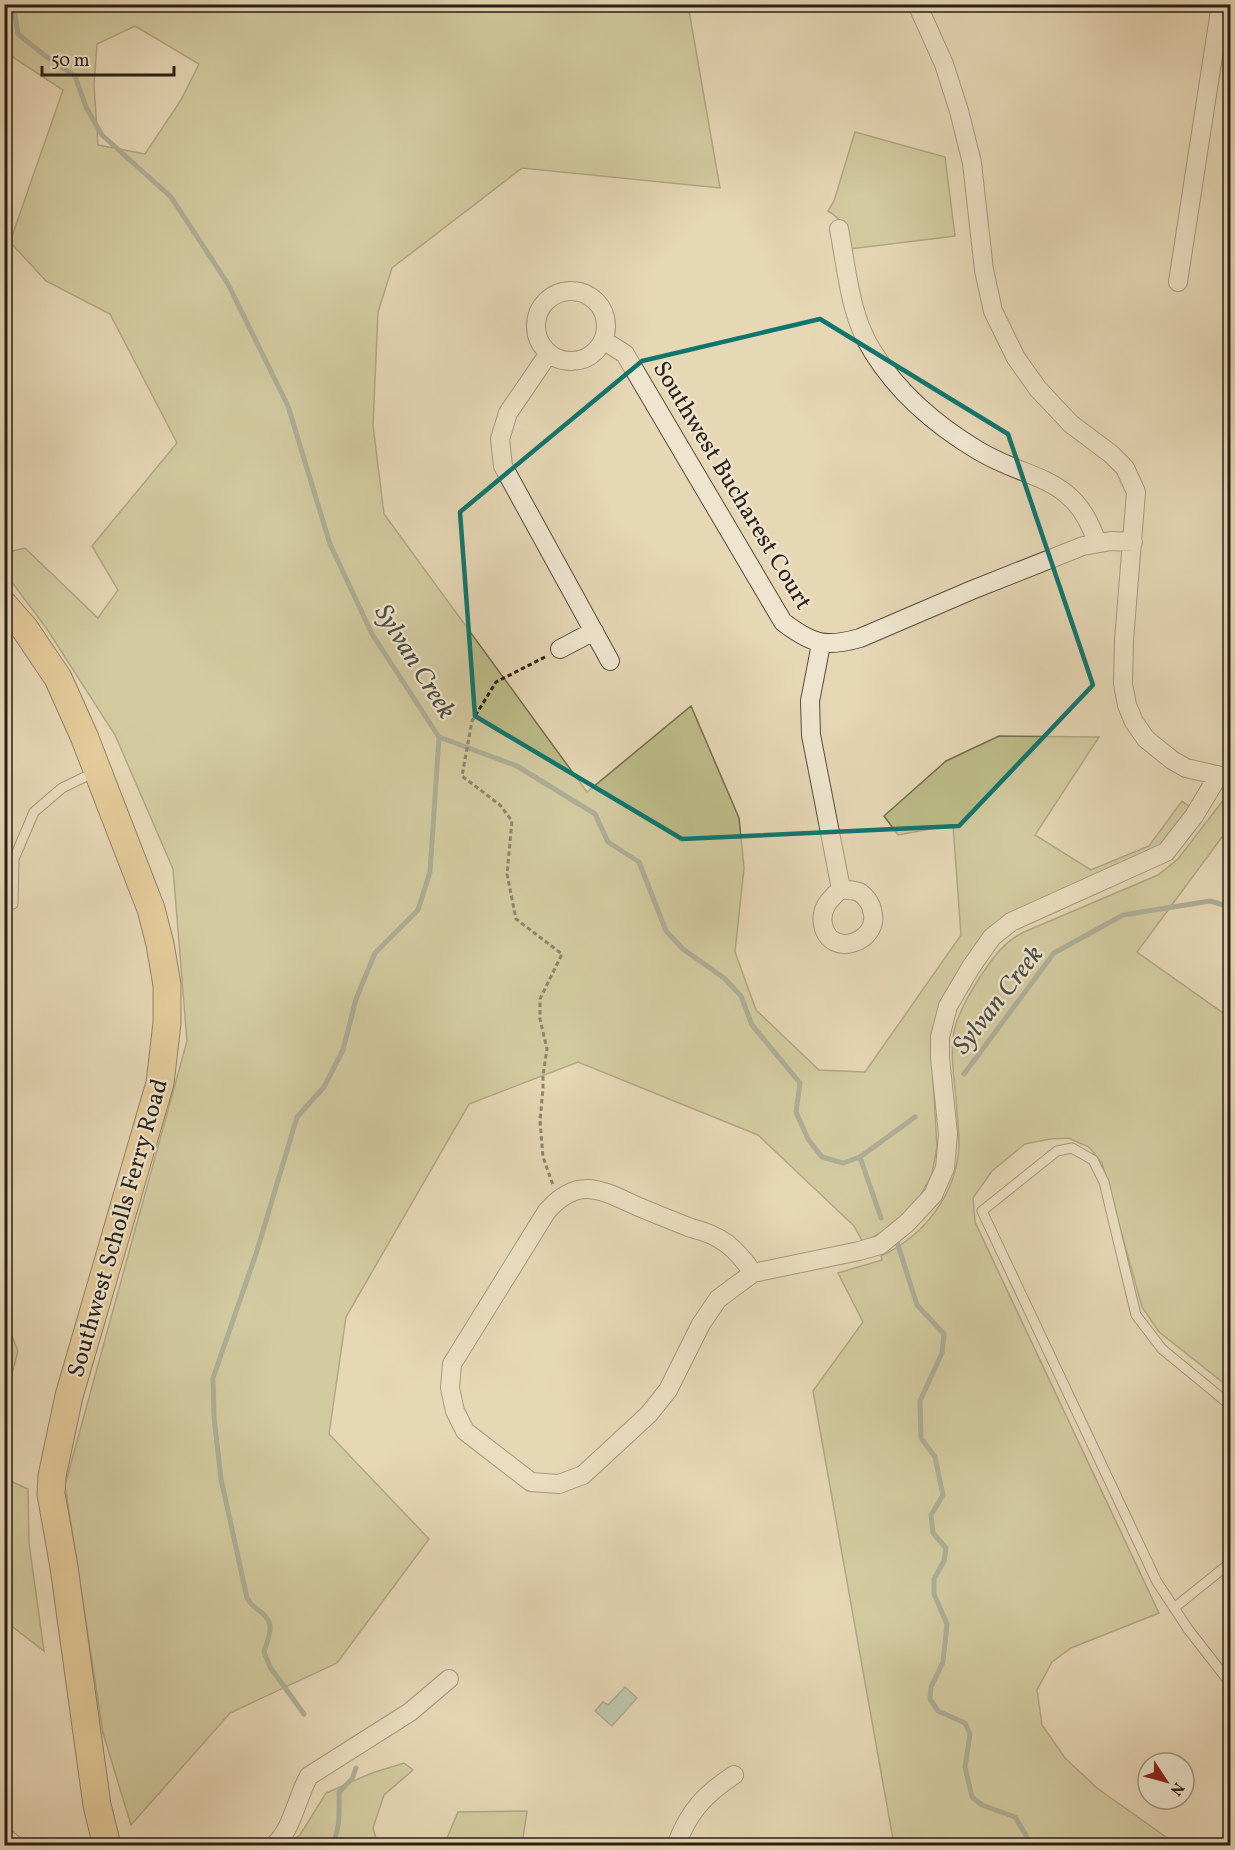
<svg xmlns="http://www.w3.org/2000/svg" width="1235" height="1850" viewBox="0 0 1235 1850" font-family="Vollkorn,serif">
  <style>
    .green { fill: #bcbc88; stroke: #726e50; stroke-width: 1.5; fill-rule: evenodd }
    .water { fill: #96baae; stroke: #6a7c72; stroke-width: 1.5 }
    .lines { fill: none; stroke-linecap: round; stroke-linejoin: round }
    .stream { stroke: #6a7c72; stroke-width: 5 }
    .service-casing { stroke: #584d3e; stroke-width: 11 }
    .minor-casing { stroke: #584d3e; stroke-width: 20 }
    .primary-casing { stroke: #281f17; stroke-width: 29 }
    .path { stroke: #281f17; stroke-width: 3; stroke-dasharray: 4.5 3; stroke-linecap: butt }
    .service { stroke: #efe5cf; stroke-width: 9 }
    .minor { stroke: #efe5cf; stroke-width: 18 }
    .primary { stroke: #e3bc7a; stroke-width: 27 }
    .marked { fill: none; stroke: #0f766e; stroke-width: 4.5; stroke-linejoin: round }
    .labels { text-anchor: middle; stroke-width: 4.5; stroke-linejoin: round; paint-order: stroke }
    .street-label { font-size: 24px; fill: #281f17; stroke: #efe5cf }
    .water-label { font-size: 26px; font-style: italic; fill: #494e44; stroke: #efe5cf }
  </style>
  <rect width="100%" height="100%" fill="#e6d7b5"/>
  <filter id="stains"><feTurbulence type="fractalNoise" baseFrequency=".00333" numOctaves="4"/><feColorMatrix values="0 0 0 0 .2 0 0 0 0 .09 0 0 0 0 .02 0 0 0 .5 -.17"/></filter>
  <radialGradient id="worn" r=".72"><stop offset=".6" stop-color="#630" stop-opacity="0"/><stop offset="1" stop-color="#630" stop-opacity=".3"/></radialGradient>
  <path class="green" d="M4,5H688L720,188L522,168L392,268L378,312L373,425L384,514L587,792L691,706L739,818L744,868L735,952L756,1010L819,1070L865,1072L961,935L953,825L898,835L884,816L946,761L999,736L1099,737L1035,835L1091,870L1149,846L1182,801L1191,808L1163,844L976,946L946,993L932,1063L937,1147L932,1174L919,1198L908,1212L885,1230L873,1237L874,1240L864,1244L854,1226L758,1135L578,1062L469,1104L346,1317L329,1434L429,1539L337,1663L230,1713L131,1825L103,1733L65,1485L187,1041L173,869L115,735L47,629L5,573L4,553L25,548L98,618L118,590L92,546L177,443L110,314L46,281L10,242L63,90L5,52ZM135,26L199,64L181,100L145,154L98,145L94,85L97,44Z
    M855,132L945,157L955,236L850,249C846,232 844,220 828,211L834,201Z
    M1224,799L1230,800V836L1225,833L1137,952L1230,1018V1388L1159,1332L1142,1307L1102,1163L1089,1147L1068,1138L1050,1139L1025,1144L992,1171L973,1198L975,1222L1159,1613L1071,1648L1052,1662L1037,1690L1042,1725L1065,1758L1097,1788L1177,1845H894L813,1391L863,1322L838,1273L882,1260L881,1256C924,1236 957,1194 959,1145C959,1130 957,1115 956,1099C954,1077 950,1053 954,1031C959,1011 969,994 980,977C993,958 1003,942 1024,932L1158,875L1178,859Z
    M5,1319L18,1351L5,1400Z
    M4,1478L28,1489L29,1543L44,1651L5,1621Z
    M404,1763L413,1770L384,1795L373,1828L378,1845H286L300,1835L326,1793L372,1773Z
    M527,1811L522,1845H444L458,1812Z"/>
  <path class="water" d="M625,1687L637,1698L612,1726L595,1711L603,1702L608,1705Z"/>
  <g class="lines">
    <path class="stream" d="M13,4L18,34L44,55L75,76L86,107L102,135L171,197L228,284L288,406L330,544L372,634L439,737L517,766L595,814L608,842L639,862L666,931L683,949L724,978L741,996L752,1025L800,1083L796,1112L808,1139L822,1157L843,1163L860,1157L915,1117
      M964,1074L1054,953L1123,915L1210,901L1230,907
      M860,1157L881,1218
      M897,1242L917,1305L944,1334L942,1353L920,1401L921,1438L935,1457L943,1495L931,1515L933,1533L946,1548L944,1561L934,1579V1594L947,1624L943,1662L931,1687L930,1699L938,1711L965,1723L970,1734L965,1767L972,1797L982,1805L1015,1817L1026,1835L1029,1846
      M304,1714L270,1667L264,1652C270,1632 277,1623 257,1609C252,1605 250,1604 247,1598L221,1479L214,1417L213,1378L256,1254L297,1117L324,1087L343,1050L356,999L375,953L418,910L430,872L439,737
      M331,1846C341,1830 339,1809 339,1792L352,1779L356,1768"/>
    <defs>
      <path id="service" d="M13,904L14,859L34,812L62,788L95,772
        M1230,1405L1162,1349L1136,1315L1104,1182L1093,1160L1072,1148L1057,1151L982,1211L1157,1582L1188,1629L1230,1683
        M1174,1608L1230,1563
        M4,1830L22,1846"/>
      <path id="minor" d="M917,4L944,64L959,111L972,163L984,270L993,311L1016,358L1038,389L1071,424L1111,454L1125,468L1136,492L1124,640L1123,684L1127,705L1134,722L1146,739L1172,760L1186,768L1230,778
        M839,229C847,270 850,317 873,352C899,394 937,426 979,451C1031,482 1075,474 1097,543
        M1178,282L1221,4
        M536 326a35 35 0 1 1 70 0a35 35 0 1 1-70 0Z
        M603,340L625,354L783,622C812,644 825,648 860,638L972,590L1083,546L1111,541L1133,542
        M549,353L508,413L500,439L503,466L610,661
        M821,644L810,701L811,735L841,889C830,899 820,908 823,924C829,960 882,942 872,910C871,904 865,895 859,892C854,890 846,890 841,889
        M560,649L594,631
        M753,1273C736,1248 721,1235 691,1228C673,1221 656,1214 639,1207C601,1190 579,1175 547,1211L452,1364L450,1388L455,1411L465,1431L531,1482L559,1484L583,1475L649,1414L668,1390L701,1324L718,1299L753,1273L859,1251L880,1245L907,1223L933,1195L945,1168L948,1134L940,1058V1037L948,1006L971,967L992,937L1011,922L1166,852L1194,816L1218,776
        M273,1846C292,1832 297,1796 309,1776L410,1712L449,1679
        M676,1846C688,1812 705,1794 734,1775"/>
      <path id="primary" d="M4,605L25,629L58,678L84,736L151,909L160,944L167,985V1023L160,1083L69,1396L52,1476L51,1494L64,1567L97,1805L107,1846"/>
    </defs>
    <use href="#service" class="service-casing"/>
    <use href="#minor" class="minor-casing"/>
    <use href="#primary" class="primary-casing"/>
    <path class="path" d="M545,657L496,682L472,721L462,776L500,805L512,821L507,874L516,919L562,954L540,999V1019L547,1049L543,1075V1088L540,1121L543,1157L553,1185"/>
    <use href="#service" class="service"/>
    <use href="#minor" class="minor"/>
    <use href="#primary" class="primary"/>
  </g>
  <path d="M0 0H1235V1850H0ZM820,319L1008,434L1093,685L959,826L682,839L475,716L460,512L642,361Z" fill="#e6d7b5" fill-opacity=".55" fill-rule="evenodd"/>
  <path class="marked" d="M820,319L1008,434L1093,685L959,826L682,839L475,716L460,512L642,361Z"/>
  <g class="labels">
    <g class="street-label">
      <text transform="translate(733 485) rotate(59)" y="8">Southwest Bucharest Court</text>
      <text transform="translate(117 1228) rotate(-74)" y="8">Southwest Scholls Ferry Road</text>
    </g>
    <g class="water-label">
      <text transform="translate(416 661) rotate(58)" y="9">Sylvan Creek</text>
      <text transform="translate(997 999) rotate(-52)" y="9">Sylvan Creek</text>
    </g>
  </g>
  <rect width="1235" height="1850" fill="none" stroke="#e6d7b5" stroke-width="24"/>
  <rect x="6" y="6" width="1223" height="1838" fill="none" stroke="#281f17" stroke-width="3"/>
  <rect x="12" y="12" width="1211" height="1826" fill="none" stroke="#281f17" stroke-width="1.5"/>
  <g transform="translate(1166 1781) rotate(126)"><circle r="28" fill="#efe5cf" stroke="#9f9685" stroke-width="1.5"/>
  <path d="M0-4.5L10 22L0 15L-10 22Z" fill="#8f2418"/>
  <text y="-9" font-size="16" font-weight="bold" text-anchor="middle" fill="#281f17">N</text>
  </g>
  <path d="M42 66v9h132v-9" fill="none" stroke="#281f17" stroke-width="3"/>
  <text x="51" y="66" font-size="18" fill="#281f17" stroke="#efe5cf" stroke-width="4.5" paint-order="stroke">50 m</text>
  <rect width="100%" height="100%" filter="url(#stains)"/>
  <rect width="100%" height="100%" fill="url(#worn)"/>
</svg>
